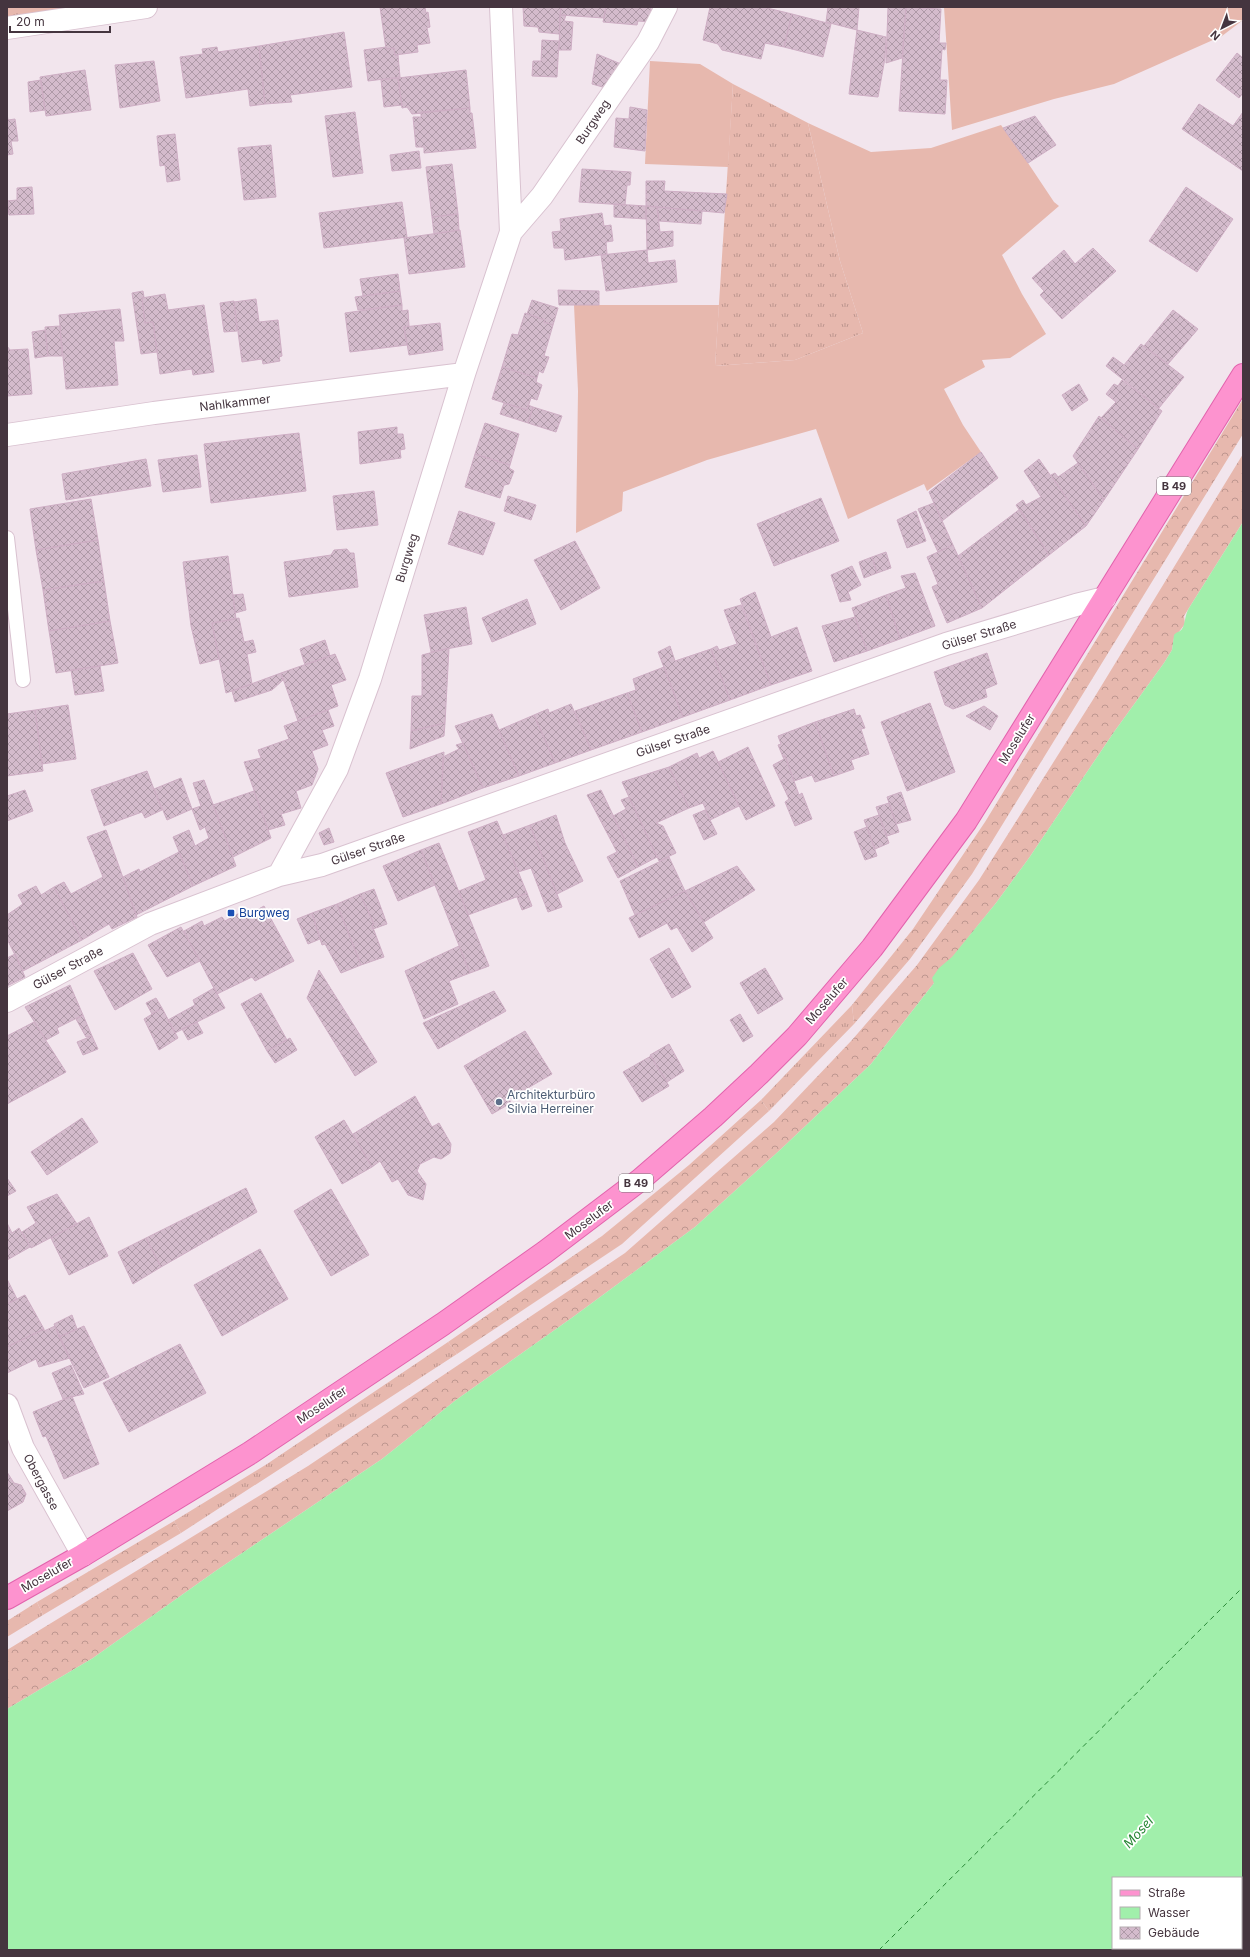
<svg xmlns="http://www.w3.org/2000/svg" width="1250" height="1957" viewBox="0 0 1250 1957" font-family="Inter,sans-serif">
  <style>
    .grass { fill: url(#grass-tufts) }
    .forest { fill: url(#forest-crowns) }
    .garden { fill: #e7b8ae }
    .water { fill: #a1efab; fill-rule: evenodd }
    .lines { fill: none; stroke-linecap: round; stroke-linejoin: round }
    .ferry { stroke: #288836; stroke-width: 1; stroke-dasharray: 5 4; stroke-linecap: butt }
    .building { fill: url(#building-cross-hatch); stroke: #ceaec4 }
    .service-casing { stroke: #d9c2d0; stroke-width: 16 }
    .minor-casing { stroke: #d9c2d0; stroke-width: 24 }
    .primary-casing { stroke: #e263ad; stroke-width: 24 }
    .service { stroke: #fff; stroke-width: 14 }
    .minor { stroke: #fff; stroke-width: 22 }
    .primary { stroke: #fd93cf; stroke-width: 22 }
    .transit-dot { fill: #1a4fb4; stroke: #fff; stroke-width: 1.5 }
    .service-dot { fill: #5c6f8a; stroke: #fff; stroke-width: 1.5 }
    .labels { text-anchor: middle; stroke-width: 3.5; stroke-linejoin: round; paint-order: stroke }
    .shield { fill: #fff; stroke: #7d7279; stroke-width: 1 }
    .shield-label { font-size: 11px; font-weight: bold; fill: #45353f }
    .street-label { font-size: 12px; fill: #45353f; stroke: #fff }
    .transit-label { font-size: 12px; fill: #164399; stroke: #fff; text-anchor: start }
    .service-label { font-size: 12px; fill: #4e5e75; stroke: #fff; text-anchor: start }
    .water-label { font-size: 13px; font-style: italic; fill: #288836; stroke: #fff }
  </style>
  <defs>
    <pattern id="grass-tufts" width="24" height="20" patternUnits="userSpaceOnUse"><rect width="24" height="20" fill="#e7b8ae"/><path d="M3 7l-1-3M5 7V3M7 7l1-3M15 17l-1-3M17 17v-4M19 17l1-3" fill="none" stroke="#bd968f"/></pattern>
    <pattern id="forest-crowns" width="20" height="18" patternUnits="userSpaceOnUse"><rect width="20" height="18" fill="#e7b8ae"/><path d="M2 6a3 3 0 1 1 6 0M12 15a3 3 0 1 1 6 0" fill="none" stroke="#bd968f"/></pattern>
    <pattern id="building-cross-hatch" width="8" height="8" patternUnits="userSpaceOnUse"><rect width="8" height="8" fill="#d4bbcc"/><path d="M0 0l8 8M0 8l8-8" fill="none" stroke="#ae99a7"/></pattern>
  </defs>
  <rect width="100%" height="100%" fill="#f2e5ed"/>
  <path class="grass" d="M7,7H82L7,18Z
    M733,84L808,123L840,261L863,333L795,360L715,366Z
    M852,1005L854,1024L769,1111L761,1100Z
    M448,1342L457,1354L181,1533L174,1521L267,1464Z
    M37,1602L43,1615L7,1637V1621Z"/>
  <path class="forest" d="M1243,399V434L972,874L910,959L854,1024L852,1005L913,929L985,822Z
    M1243,454V522L1189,608L1184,616L1185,624L1174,638L1172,650L1164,663L1114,732L1029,858L996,903L934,980V983L871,1064L780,1150L695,1227L573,1317L456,1400L382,1459L217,1570L93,1658L7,1709V1650L308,1466L625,1253L774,1122L852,1040L917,965L979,880L1094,698Z
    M761,1100L769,1111L622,1244L457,1354L448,1342L602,1236L689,1165Z
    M174,1521L181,1533L43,1615L37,1602Z"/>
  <path class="garden" d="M944,7H1243V20L1222,36L1114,84L1054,99L952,130Z
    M650,61L700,64L733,84L728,167L645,164Z
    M808,123L871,152L931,148L1001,125L1028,163L1054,202L1059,206L1002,255L1022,294L1046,334L1010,358L982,360L985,367L944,389L963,425L981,452L927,491L924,484L848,519L816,429L707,460L623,492L622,511L576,533L578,391L574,305H719L715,366L795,360L863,333L840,261Z"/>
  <path class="water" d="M1243,522V1950H7V1709L93,1658L217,1570L382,1459L456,1400L573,1317L695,1227L780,1150L871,1064L934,983L932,978L939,968L952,957L996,903L1029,858L1114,732L1164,663L1172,650L1174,635C1176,632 1180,632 1182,629C1185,625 1185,614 1189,608ZM1113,1878H1241V1948H1113Z"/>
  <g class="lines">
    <path class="ferry" d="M879,1950L1243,1587"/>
  </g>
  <path class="building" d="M380,7H425L426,13L428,12L430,27L427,28L430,43L417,45L418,52L395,55L394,48L386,49Z
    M523,7H561L559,34L539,32L538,27L524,26Z
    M561,7H606L604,18L560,15Z
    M606,7H651L650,22L638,21L637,25L603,22Z
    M710,7H763L792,14L784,47L765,43L761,59L722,50L718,44L703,40Z
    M828,7H859L857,30L826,22Z
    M888,7H906L902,58L886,63Z
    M906,7L941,9L939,43H946L945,50L942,49L940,80H947L945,114L899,111Z
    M792,14L831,24L823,57L784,47Z
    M560,15H566L564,21L573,22L571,50H559Z
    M857,30L886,37L885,58L878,97L849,94Z
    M344,32L352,87L290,95L292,102L265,104L259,46Z
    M542,40L559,41L557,77L532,76L533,61H541Z
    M259,46L265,104L250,106L248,89L186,98L180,57L203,54L202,49L217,47L218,52Z
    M386,47V49L394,48L395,55H398L400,77L368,81L364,50Z
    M1237,53L1243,58V93L1239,98L1216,80Z
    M597,54L621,64L606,88L592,84Z
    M154,61L160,101L120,108L115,65Z
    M85,70L91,110L46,116L40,77Z
    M466,70L470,108L412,114L407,107L402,108L398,78Z
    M398,78L402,105L384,107L381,80Z
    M41,80L45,110L30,112L28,82Z
    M1199,104L1233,126L1243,112V171L1182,129Z
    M630,107L647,110L645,151L614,147L616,118L629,119Z
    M470,108V113H472L476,148L424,153V147H416L413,117H421V112Z
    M355,112L363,173L333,177L325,116Z
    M7,114L8,120L15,119L18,141H11L13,154L7,155Z
    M1035,116L1056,145L1028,163L1003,128Z
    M175,134L180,180L167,182L165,165L160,166L157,136Z
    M271,145L276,197L244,200L238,148Z
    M419,151L421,168L392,171L390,155Z
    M452,164L458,214L432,217L426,167Z
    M582,169L631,172L630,185H627L625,205L579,202Z
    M646,181H665L664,191L727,194L724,213L646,206Z
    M32,187L34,214L9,215L7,201L17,200V188Z
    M1186,187L1233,219L1197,272L1149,241Z
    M402,202L407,237L324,248L319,213Z
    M614,204L646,206V219L614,217Z
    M646,206L657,207L660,232L673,231V246L647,250Z
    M657,207L702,211L701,224L659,221Z
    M602,213L604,226L611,225L613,241L606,242L607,254L565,260L564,248H554L552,232L561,231L560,219Z
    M458,214L459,230L434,234L432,217Z
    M460,230L465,267L409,274L404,238Z
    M1093,248L1116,271L1062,319L1040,295L1044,291L1032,278L1064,250L1075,264Z
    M647,250L648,263L675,260L677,282L606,291L601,255Z
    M398,274L400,291L363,296L360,279Z
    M558,290L599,291V305H559Z
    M143,291L144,297L142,298L145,323L153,322L157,352L141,354L132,293Z
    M400,291L402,305L358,310L355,297Z
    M165,294L168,310L204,305L214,372L193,375L192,369L160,374L153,322L145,323L142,298Z
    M256,299L259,322L278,320L282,356L279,357L280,361L263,364L262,359L242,362L234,302Z
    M532,300L558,308L553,325L544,322L545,320L527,314Z
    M234,301L237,331L224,332L220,303Z
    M402,305V311L408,310L409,326L404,327L407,345L350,352L345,313Z
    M120,309L124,341H114L118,385L66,389L59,315Z
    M1173,310L1198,329L1168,364L1144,346Z
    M525,313L545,320L544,322L553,325L544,356L549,357L543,373L539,371L537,378L502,367L512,334L518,335Z
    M440,323L443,350L409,355L404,327Z
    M60,326L62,356H48L45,327Z
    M45,330L48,356L35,358L32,332Z
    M1141,344L1184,377L1159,408L1106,366L1113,357L1124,365Z
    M7,346L10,350L28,349L32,394L7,396Z
    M502,367L537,378L536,382L542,385L537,400L531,398L527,410L492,399Z
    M1122,380L1162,411L1138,449L1101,418L1116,402L1106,394L1114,384L1118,386Z
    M1079,384L1088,400L1072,411L1062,395Z
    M504,403L527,410L528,405L533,407L528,423L500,414Z
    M533,407L562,416L556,432L528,423Z
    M1099,416L1138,449L1104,500L1073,456Z
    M485,423L519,434L510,465L475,454Z
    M397,427V434H403L405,449L400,450L401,458L360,464L358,432Z
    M299,433L306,491L211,503L204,444Z
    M981,452L998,478L942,521L929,492Z
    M475,454L510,465L509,468L514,471L509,484L504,485L500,498L465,487Z
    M197,455L201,487L163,492L158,460Z
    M146,459L151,486L66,500L62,474Z
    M1039,459L1086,526L1049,555L1016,505L1023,500L1026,505L1041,497L1024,471Z
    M1078,463L1104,500L1086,526L1051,475L1055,473L1058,477Z
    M374,491L378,525L337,530L333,496Z
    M508,496L536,505L531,520L504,511Z
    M821,498L839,541L774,566L757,524Z
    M91,499L98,540L36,550L30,509Z
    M934,503L953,545L938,552L918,509Z
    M1020,509L1049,555L982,608L958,556Z
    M459,511L495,523L483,555L448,544Z
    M916,511L926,541L907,548L897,520Z
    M98,540L104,581L43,590L36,550Z
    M575,541L600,588L561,610L534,560Z
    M953,545L982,608L947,623L932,587L938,584L927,557Z
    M347,549L350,553H354L358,587L289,597L284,562L331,555L334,550Z
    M886,552L891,568L877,573L872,557Z
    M228,556L236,619L212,623L219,659L200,664L191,626L183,562Z
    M872,557L877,573L864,578L859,562Z
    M852,566L861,585L848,592L851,600L840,602L831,575Z
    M915,573L935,626L900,639L886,595L906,588L901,576Z
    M104,581L110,621L49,631L43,590Z
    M755,592L771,637L797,627L812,671L771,685L740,599Z
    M243,594L246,610L235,613L233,595Z
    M886,595L900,639L867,651L852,608Z
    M527,599L536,624L492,642L482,618Z
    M741,605L771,685L730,700L711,649L717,646L719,650L737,644L724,610Z
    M466,607L472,644L431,652L424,615Z
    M855,617L867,651L834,662L822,626Z
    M239,618L244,642L253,640L256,652L247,654L252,684L226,693L212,623Z
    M110,621L118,663L56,673L49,631Z
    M325,640L330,656L305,665L300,649Z
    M670,646L675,661L711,649L730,700L683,717L658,652Z
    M449,648L445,723L411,731L412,696H422V655Z
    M987,653L997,684L985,689L987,697L953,709L945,705L934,672Z
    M335,654L346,680L331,685L338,706L298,721L281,673Z
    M100,666L104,691L75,695L71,670Z
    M664,667L683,717L642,732L627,693L636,690L633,679Z
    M281,673L283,680L272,690L235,702L232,691Z
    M627,693L642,732L591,750L575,711Z
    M930,703L955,772L907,791L881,722Z
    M571,704L591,750L555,763L534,715L548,709L549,713Z
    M68,705L76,759L42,764L35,710Z
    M984,706L998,716L990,730L966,716Z
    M854,709L856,716L860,715L865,728L861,729L869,754L851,760L854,769L834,776L815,722Z
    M35,710L43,771L7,776V714Z
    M328,710L334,726L322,730L328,745L312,751L318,769L312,785L296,791L301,808L281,814L285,825L268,830L244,762L261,758L258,750L289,739L284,726Z
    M492,714L519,776L483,788L455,726Z
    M534,715L555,763L519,776L499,730Z
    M815,722L834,776L815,782L812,775L794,781L785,756L783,757L778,745L781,744L778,736Z
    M445,723L444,736L410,749L411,731Z
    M463,743L483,788L441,804L443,757L459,749L456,745Z
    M748,747L775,806L746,820L718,762Z
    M713,751L739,806L710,820L703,803L689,808L669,767L697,753L699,758Z
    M444,752L441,804L403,817L386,773Z
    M785,756L799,795L802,793L812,819L795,826L785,802L789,799L773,765L784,759L783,757Z
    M669,767L689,808L656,823L663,826L676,853L659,861L622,782Z
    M147,771L162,810L145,818L142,812L104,826L91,790Z
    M181,778L192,809L167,820L154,789Z
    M204,780L236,866L193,886L173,837L189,830L195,846L209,838L205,827L200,830L192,809L201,806L193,783Z
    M25,790L33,811L7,821V796Z
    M601,790L638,867L618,878L607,857L617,852L587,795Z
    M254,791L271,838L233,857L213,805Z
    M901,792L911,820L896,824L887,797Z
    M629,797L657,857L638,867L613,816L626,809L621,800Z
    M889,803L899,832L887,836L876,807Z
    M705,810L717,834L704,840L693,815Z
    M556,815L565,843L583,881L557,894L530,825Z
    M879,815L889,843L875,849L864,820Z
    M497,821L527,893L468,915L459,891L486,880L468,832Z
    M530,825L562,907L548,912L531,868L518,872L503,835Z
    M867,827L877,856L865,860L854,832Z
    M329,828L334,842L324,845L319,833Z
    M106,830L137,917L112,929L109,924L82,940L54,887L64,882L71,894L103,877L87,837Z
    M439,843L489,966L470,973L421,850Z
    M421,850L435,885L398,901L383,866Z
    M179,852L193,886L136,915L123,877L139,869L140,872Z
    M669,857L685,891L635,915L620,881Z
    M737,866L755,890L704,922L685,891Z
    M36,886L41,895L54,887L82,940L23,971L7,939V915L23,904L18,895Z
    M374,889L387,924L373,929L372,925L374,924L360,894Z
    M685,891L713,938L692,952L677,927L671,930L667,923L639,938L629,918Z
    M527,893L532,906L522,910L517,897Z
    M360,894L374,924L372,925L384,957L361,965L337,904Z
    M337,904L361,965L341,973L325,944L322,945L312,913Z
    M264,906L294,961L255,981L252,977L217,994L184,931L202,921L204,926L222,917L225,921L243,911L246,916Z
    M312,913L320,939L308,944L297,919Z
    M181,927L200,961L167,977L148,945Z
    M459,946L470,973L449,981L458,1004L424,1019L405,971Z
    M669,948L691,987L672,998L650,959Z
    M133,953L152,989L115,1010L94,971Z
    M15,954L25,977L7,986V958Z
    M765,968L783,999L758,1014L740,983Z
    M319,970L377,1062L355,1076L307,998Z
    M70,985L83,1015L57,1028L59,1033L46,1040L25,1007Z
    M214,988L225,1008L175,1033L168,1020L195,1005L193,1000Z
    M494,991L506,1011L438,1049L423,1023Z
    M261,993L287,1040L267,1051L241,1004Z
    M156,998L162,1008L152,1014L146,1003Z
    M162,1008L178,1038L159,1050L144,1019Z
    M740,1014L753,1036L743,1042L730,1020Z
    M83,1015L92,1036L86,1037L76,1019Z
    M34,1022L66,1072L7,1104V1036Z
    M197,1022L203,1033L188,1040L182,1029Z
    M525,1031L552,1074L509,1099L511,1103L492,1114L464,1066Z
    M92,1036L98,1049L83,1055L77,1042Z
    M290,1038L297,1050L275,1063L267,1051Z
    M669,1044L684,1071L667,1082L650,1055Z
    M651,1056L669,1086L642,1102L623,1072Z
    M415,1096L432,1127L439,1123L451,1144L450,1153L441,1159L434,1157L420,1164L417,1171L426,1184L423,1200L408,1195L398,1179L392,1182L380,1161L372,1167L353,1134Z
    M82,1118L98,1142L47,1175L31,1152Z
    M344,1120L372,1167L342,1184L315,1137Z
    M7,1178L16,1191L7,1196Z
    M246,1188L257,1212L161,1267L146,1238Z
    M331,1189L369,1255L331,1276L294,1211Z
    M57,1194L77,1224L31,1248L22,1232L36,1223L27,1207Z
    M89,1217L108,1256L69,1275L51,1238Z
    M7,1223L12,1233L19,1228L30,1247L7,1260Z
    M146,1238L161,1267L133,1284L118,1252Z
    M260,1249L288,1299L222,1336L194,1285Z
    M7,1279L17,1299L7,1304Z
    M25,1295L44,1329L7,1347V1304Z
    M72,1315L77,1329L59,1337L54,1324Z
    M55,1326L70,1358L39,1367L36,1359L7,1373V1347L44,1329V1331Z
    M84,1326L109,1377L84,1388L59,1337Z
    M180,1344L206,1393L129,1432L103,1383Z
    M71,1365L84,1394L63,1399L52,1373Z
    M72,1396L99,1464L64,1479L46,1436L43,1437L33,1412Z
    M7,1472L14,1483L21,1485L26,1494L23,1502L7,1511Z"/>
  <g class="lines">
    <defs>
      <path id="service" d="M7,538L23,680"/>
      <path id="minor" d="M7,28L146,7
        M511,232L542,196L648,42L666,7
        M7,435L154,413L464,374
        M279,875L337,769L370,679L464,374L511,232L501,7
        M7,1001L150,924L279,875L322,865L946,644L1076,605L1105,598
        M7,1405L23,1448L83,1555"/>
      <path id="primary" d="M7,1598L83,1555L250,1453L443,1324L545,1252L640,1180L713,1117L759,1074L797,1036L872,948L966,821L1243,375"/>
    </defs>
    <use href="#service" class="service-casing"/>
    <use href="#minor" class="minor-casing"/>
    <use href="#primary" class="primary-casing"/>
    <use href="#service" class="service"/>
    <use href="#minor" class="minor"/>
    <use href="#primary" class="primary"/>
  </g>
  <rect class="transit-dot" x="227" y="909" width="8" height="8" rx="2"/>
  <circle class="service-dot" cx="499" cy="1102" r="4"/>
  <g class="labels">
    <g class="shield">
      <rect x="1157" y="477" width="34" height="18" rx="3"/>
      <rect x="619" y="1174" width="34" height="18" rx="3"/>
    </g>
    <g class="shield-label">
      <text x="1174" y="490">B 49</text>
      <text x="636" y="1187">B 49</text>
    </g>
    <g class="street-label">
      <text transform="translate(593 122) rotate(-56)" y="4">Burgweg</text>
      <text transform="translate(235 403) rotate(-7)" y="4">Nahlkammer</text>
      <text transform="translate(407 558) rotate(-73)" y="4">Burgweg</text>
      <text transform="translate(979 635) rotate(-17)" y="4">Gülser Straße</text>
      <text transform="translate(1017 739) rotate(-58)" y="4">Moselufer</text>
      <text transform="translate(673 741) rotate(-19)" y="4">Gülser Straße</text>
      <text transform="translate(368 849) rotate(-19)" y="4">Gülser Straße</text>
      <text transform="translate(68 968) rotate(-28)" y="4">Gülser Straße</text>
      <text transform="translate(827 1001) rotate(-49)" y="4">Moselufer</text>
      <text transform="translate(589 1220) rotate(-37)" y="4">Moselufer</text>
      <text transform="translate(322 1405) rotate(-34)" y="4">Moselufer</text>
      <text transform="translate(41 1482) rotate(62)" y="4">Obergasse</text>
      <text transform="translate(47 1575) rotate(-30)" y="4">Moselufer</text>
    </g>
    <g class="transit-label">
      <text x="239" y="917">Burgweg</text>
    </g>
    <g class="service-label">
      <text x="507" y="1099">Architekturbüro<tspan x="507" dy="14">Silvia Herreiner</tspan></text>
    </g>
    <g class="water-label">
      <text transform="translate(1138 1832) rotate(-48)" y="5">Mosel</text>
    </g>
  </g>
  <rect width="1250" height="1957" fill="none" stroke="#45353f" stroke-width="16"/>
  <rect x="1112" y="1877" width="130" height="72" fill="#ffffff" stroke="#b5aeb2"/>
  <rect x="1120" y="1890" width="20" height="6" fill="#fd93cf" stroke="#b5aeb2"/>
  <text x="1148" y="1897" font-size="12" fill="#45353f">Straße</text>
  <rect x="1120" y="1907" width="20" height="12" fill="#a1efab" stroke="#b5aeb2"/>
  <text x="1148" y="1917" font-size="12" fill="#45353f">Wasser</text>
  <rect x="1120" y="1927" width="20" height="12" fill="url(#building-cross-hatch)" stroke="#b5aeb2"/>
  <text x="1148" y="1937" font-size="12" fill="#45353f">Gebäude</text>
  <g transform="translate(1222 28) rotate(222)" stroke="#ffffff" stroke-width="3" paint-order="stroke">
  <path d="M0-3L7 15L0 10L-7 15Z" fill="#45353f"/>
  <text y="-6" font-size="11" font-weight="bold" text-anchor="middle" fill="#45353f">N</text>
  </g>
  <path d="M10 26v6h100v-6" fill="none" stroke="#45353f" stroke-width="2"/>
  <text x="16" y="26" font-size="12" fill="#45353f" stroke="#ffffff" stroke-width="3" paint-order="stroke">20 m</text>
</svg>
